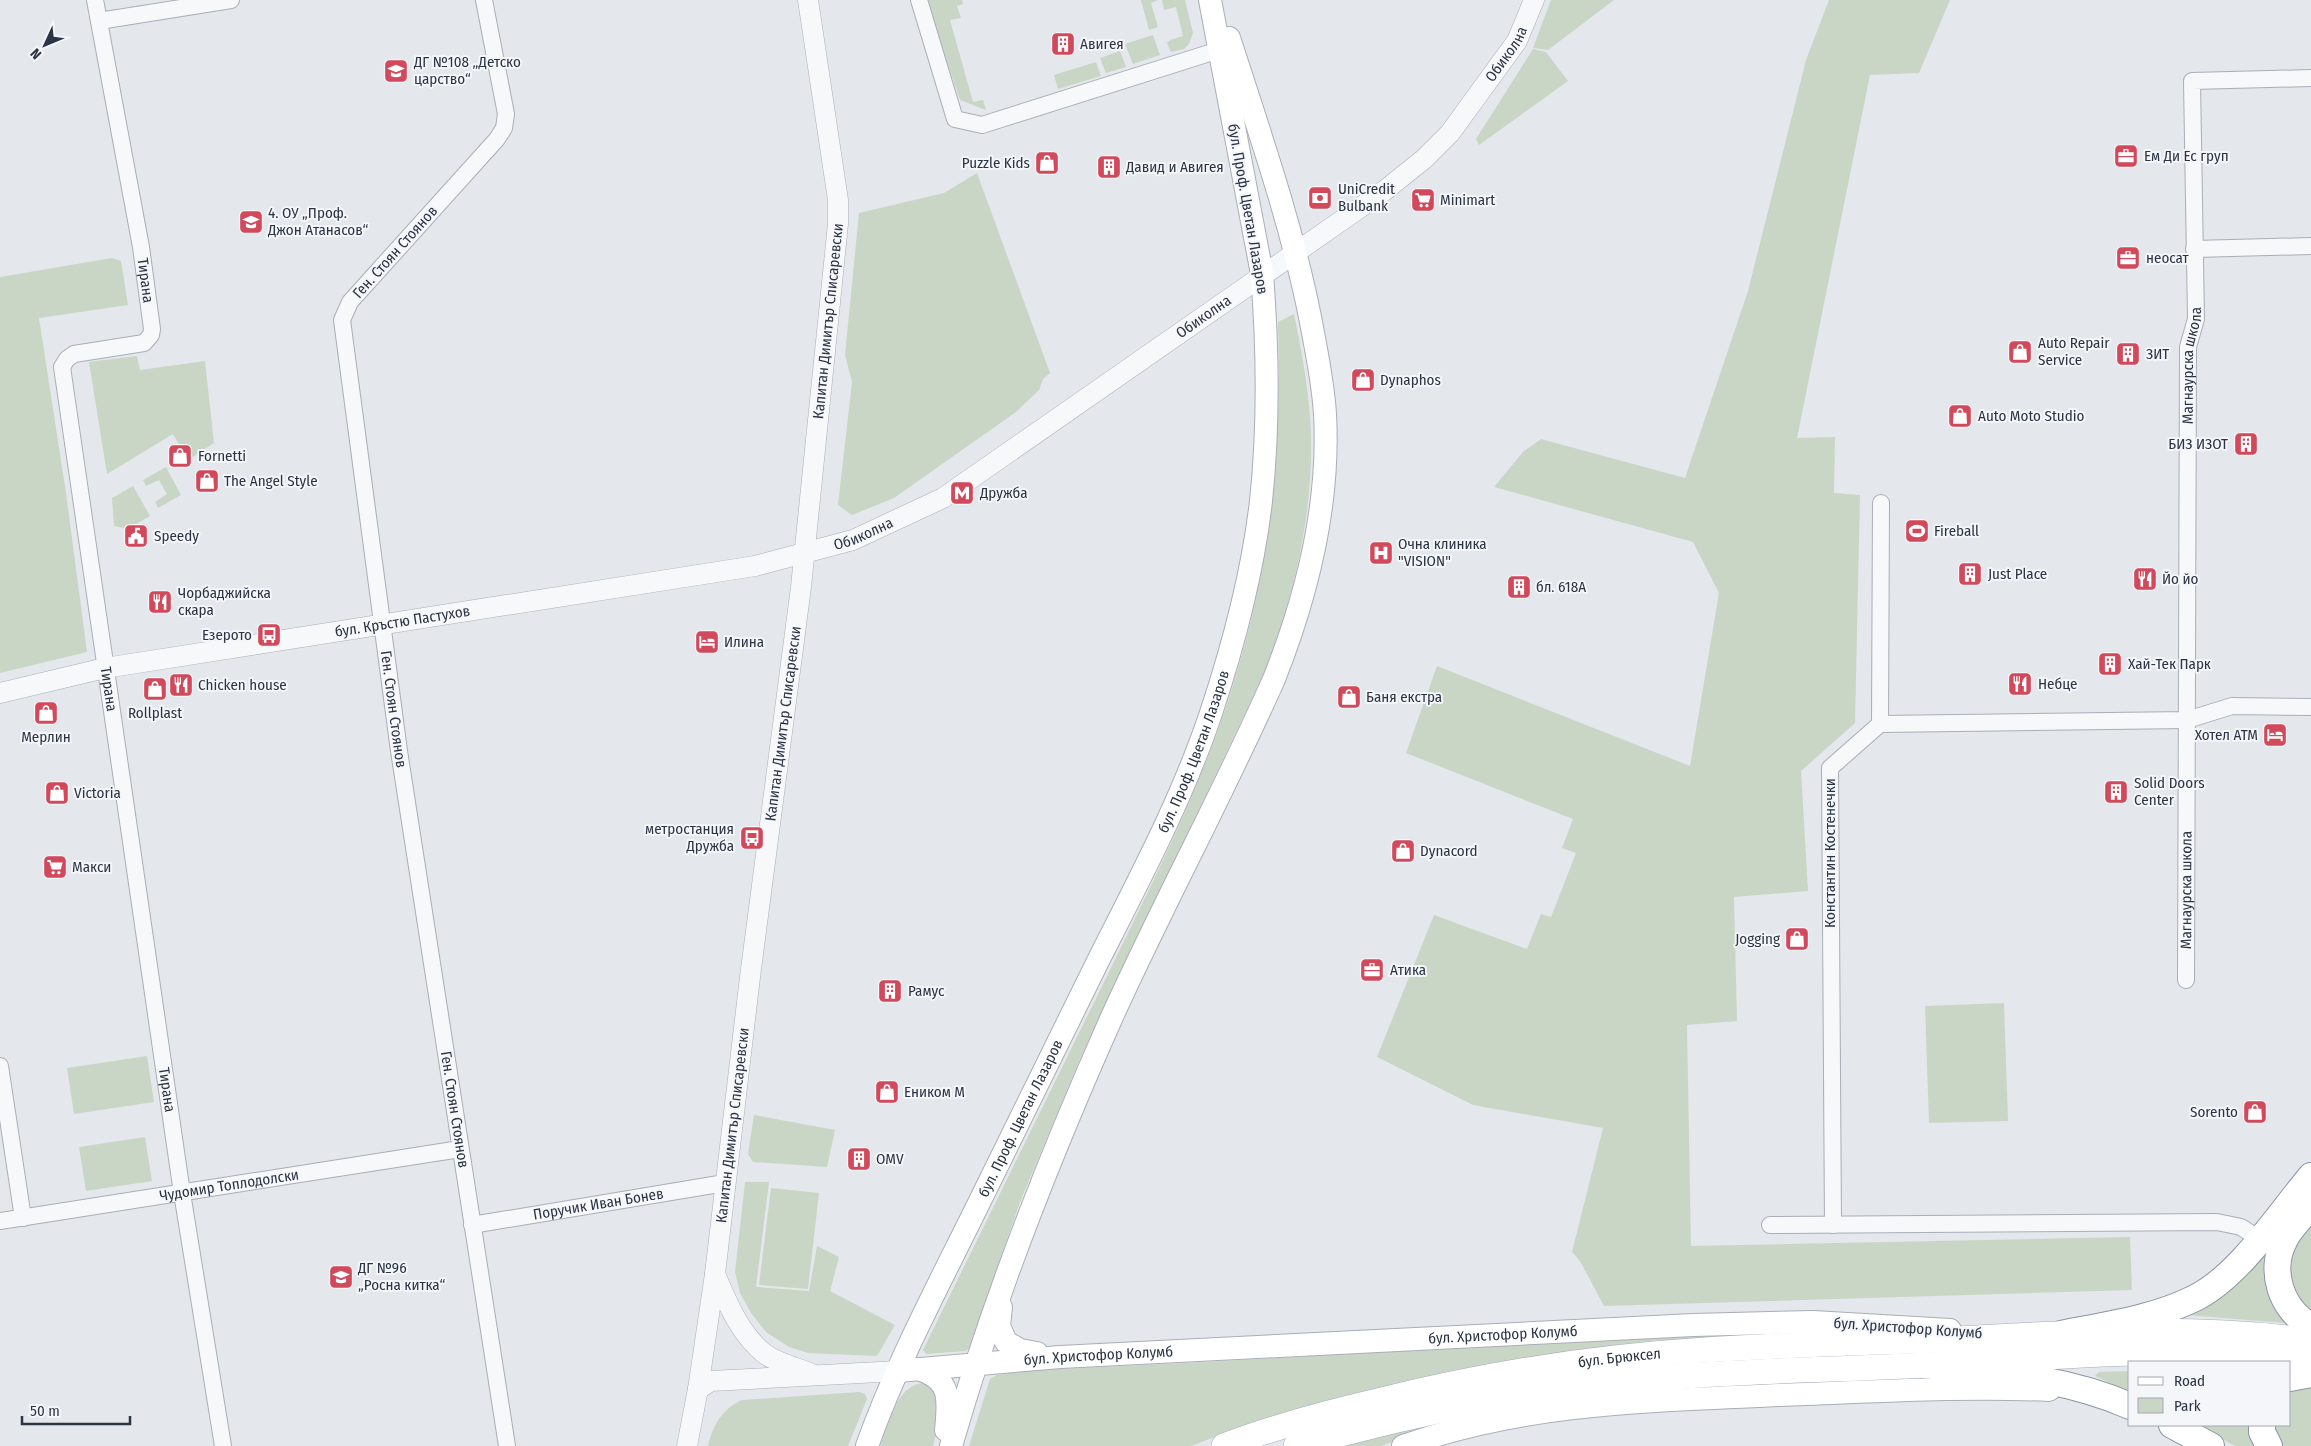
<svg xmlns="http://www.w3.org/2000/svg" width="2311" height="1446" viewBox="0 0 2311 1446" font-family="'Fira Sans Condensed',sans-serif">
  <style>
    .green { fill: #c9d6c5 }
    .lines { fill: none; stroke-linecap: round; stroke-linejoin: round }
    .minor-casing { stroke: #a9aeb7; stroke-width: 18 }
    .tertiary-casing { stroke: #a9aeb7; stroke-width: 21 }
    .secondary-casing { stroke: #a9aeb7; stroke-width: 24 }
    .primary-casing { stroke: #a3abb8; stroke-width: 26 }
    .trunk-casing { stroke: #8b94a3; stroke-width: 28 }
    .minor { stroke: #f7f8fa; stroke-width: 16 }
    .tertiary { stroke: #f7f8fa; stroke-width: 20 }
    .secondary { stroke: #fff; stroke-width: 22 }
    .primary { stroke: #fff; stroke-width: 25 }
    .trunk { stroke: #fff; stroke-width: 26 }
    .labels { text-anchor: middle; stroke-width: 4; stroke-linejoin: round; paint-order: stroke }
    .poi-label { font-size: 15px; fill: #2b3445; stroke: #f4f6f9; text-anchor: start }
    .street-label { font-size: 15px; fill: #2b3445; stroke: #f4f6f9 }
  </style>
  <rect width="100%" height="100%" fill="#e4e7ec"/>
  <path class="green" d="M926,0H962L963,4L957,6L961,18L950,20L973,102L983,100L986,110L960,100Z
    M1141,0H1158L1151,3L1158,27L1149,30Z
    M1162,0H1185L1193,33L1189,44L1184,49L1171,52L1167,43L1170,40L1183,36L1176,7L1164,10Z
    M1551,0H1614L1548,50L1533,48Z
    M1829,0H1950L1919,73L1870,75L1797,438L1835,437L1834,493L1860,495L1855,723L1801,771L1808,891L1734,897L1737,1021L1687,1025L1691,1246L2130,1237L2132,1290L1604,1306L1580,1261L1572,1252L1603,1128L1473,1105L1377,1057L1434,915L1527,949L1541,914L1551,917L1576,853L1562,848L1573,819L1406,753L1437,666L1690,766L1719,593L1693,542L1494,487L1523,452L1541,439L1685,478L1748,291L1806,60Z
    M1153,35L1160,55L1133,64L1125,44Z
    M1533,49L1546,52L1568,81L1479,145L1476,139Z
    M1120,51L1126,67L1106,73L1100,58Z
    M1096,62L1101,76L1058,89L1054,75Z
    M977,173L1050,373L1043,379L1039,390L1016,412L894,498L852,515L838,505L852,382L845,355L859,213L944,193Z
    M112,258L121,261L128,305L39,318L66,493L87,652L0,673V277Z
    M1294,314C1302,353 1310,395 1311,435C1313,513 1295,590 1269,663L1079,1061L1020,1202L970,1347L966,1351L926,1354L923,1350C985,1224 1047,1098 1109,972C1158,871 1210,770 1240,661C1272,551 1282,436 1278,322Z
    M137,356L140,370L205,361L214,443L188,460L173,434L107,474L89,362Z
    M166,467L181,495L158,508L155,502L167,494L159,480L146,486L143,480Z
    M133,486L150,516L128,529L114,526L112,498Z
    M2004,1003L2008,1121L1929,1123L1925,1006Z
    M147,1056L154,1102L74,1114L67,1068Z
    M754,1115L835,1130L827,1167L753,1162L748,1154Z
    M145,1137L152,1181L86,1191L79,1147Z
    M745,1182H769L756,1287L809,1291L817,1246L839,1257L830,1291L895,1325L877,1356L808,1353L789,1347L766,1332L751,1313L740,1293L735,1272Z
    M771,1188L819,1193L808,1289L759,1285Z
    M2311,1220V1318L2291,1295V1247Z
    M2275,1232L2286,1323L2186,1315Z
    M1851,1332L1547,1355L1491,1363L1425,1377L1225,1433L1191,1446H969L990,1379L997,1375L1007,1374L1009,1371C1290,1361 1570,1336 1851,1332Z
    M2130,1371V1392L2095,1376L2099,1372Z
    M2311,1380V1446H2278L2270,1425H2290V1387Z
    M922,1383L932,1385L941,1416L933,1446H880C888,1426 896,1386 922,1383Z
    M859,1392L865,1394L867,1399L848,1446H708C713,1425 722,1409 742,1400Z
    M1479,1412L1381,1446H1337Z
    M2196,1425H2253L2259,1446H2235Z"/>
  <g class="lines">
    <defs>
      <g id="minor">
        <path id="s1" d="M95,0L141,247L152,329L151,335L144,343L74,354L67,359L62,367L182,1193L223,1446"/>
        <path id="s2" d="M484,0L506,114L504,128L497,139L350,302L342,320L399,751L507,1446"/>
        <path d="M919,0L955,119L982,125L1219,50"/>
        <path d="M99,21L231,0"/>
        <path d="M2194,249L2311,246"/>
        <path d="M1880,724L2187,720L2232,706L2311,707"/>
        <path id="s3" d="M2186,980L2188,347L2196,319L2192,81L2311,78"/>
        <path d="M0,1066L23,1218"/>
        <path id="s4" d="M0,1221L460,1149"/>
        <path id="s5" d="M472,1225L725,1183"/>
        <path d="M1770,1225L2217,1222L2241,1227L2259,1239"/>
        <path d="M1833,1225L1830,768L1880,724L1881,503"/>
      </g>
      <g id="tertiary">
        <path id="s6" d="M0,693L105,668L755,566L853,540L943,498L1384,191L1424,159L1450,133L1517,41L1534,0"/>
        <path d="M715,1274C727,1302 740,1335 765,1354C777,1363 798,1368 812,1374"/>
        <path d="M698,1389L711,1381L898,1371"/>
        <path id="s7" d="M687,1446L698,1389L715,1274L750,977L801,587L838,224V200L808,0"/>
      </g>
      <g id="secondary">
        <path d="M1001,1307L999,1326L1006,1342L1020,1350L1037,1353"/>
        <path d="M918,1369C952,1379 949,1400 946,1430"/>
        <path id="s8" d="M898,1371L1060,1357L1693,1325L1813,1322L1950,1330"/>
        <path id="s9" d="M867,1446C896,1365 937,1288 975,1211C1017,1127 1058,1041 1100,957C1141,876 1184,795 1212,710C1234,643 1253,571 1261,501C1269,426 1268,350 1262,274L1210,0"/>
        <path d="M951,1446C993,1300 1049,1158 1111,1019C1163,904 1223,794 1274,679C1307,596 1330,505 1325,414C1323,381 1316,349 1310,317C1291,222 1259,131 1229,38"/>
        <path d="M1403,1446C1527,1402 1651,1401 1780,1395C1870,1392 1960,1386 2049,1390"/>
      </g>
      <g id="primary">
        <path d="M1609,1402L1671,1392"/>
        <path id="s10" d="M1224,1446C1274,1427 1326,1413 1378,1401C1485,1374 1594,1357 1705,1350C1782,1345 1859,1343 1936,1340C2061,1334 2187,1323 2311,1341"/>
        <path d="M1296,1446C1414,1413 1536,1388 1659,1378C1748,1370 1837,1370 1926,1365C2054,1358 2184,1341 2311,1365"/>
      </g>
      <path id="trunk" d="M2311,1206C2302,1217 2291,1227 2285,1239C2268,1270 2281,1310 2311,1326
        M2061,1334C2105,1325 2152,1319 2193,1299C2238,1278 2279,1214 2311,1176
        M1924,1365C1994,1373 2064,1377 2130,1406
        M2290,1378L2311,1374
        M2172,1425L2211,1446
        M2262,1425V1432L2269,1446"/>
    </defs>
    <use href="#minor" class="minor-casing"/>
    <use href="#tertiary" class="tertiary-casing"/>
    <use href="#secondary" class="secondary-casing"/>
    <use href="#primary" class="primary-casing"/>
    <use href="#trunk" class="trunk-casing"/>
    <use href="#minor" class="minor"/>
    <use href="#tertiary" class="tertiary"/>
    <use href="#secondary" class="secondary"/>
    <use href="#primary" class="primary"/>
    <use href="#trunk" class="trunk"/>
  </g>
  <defs>
    <symbol id="building-square" viewBox="-11 -11 22 22"><rect x="-9" y="-9" width="18" height="18" rx="4" fill="#d1495b" stroke="#f4f6f9"/><path d="M-4-6H4V6H1V3H-1V6H-4ZM-2.5-4.3h1.7v1.8h-1.7ZM.8-4.3h1.7v1.8H.8ZM-2.5-1h1.7V.8h-1.7ZM.8-1h1.7V.8H.8Z" fill="#fff"/></symbol>
    <symbol id="school-square" viewBox="-11 -11 22 22"><rect x="-9" y="-9" width="18" height="18" rx="4" fill="#d1495b" stroke="#f4f6f9"/><path d="M0-5L7-2L0 1L-7-2ZM-4 1L0 2.5L4 1V4Q0 6-4 4Z" fill="#fff"/></symbol>
    <symbol id="office-square" viewBox="-11 -11 22 22"><rect x="-9" y="-9" width="18" height="18" rx="4" fill="#d1495b" stroke="#f4f6f9"/><path d="M-6-3h4V-5.5h4V-3h4V5H-6ZM-1-4.5V-3h2v-1.5ZM-6 0V1H6V0Z" fill="#fff"/></symbol>
    <symbol id="shop-square" viewBox="-11 -11 22 22"><rect x="-9" y="-9" width="18" height="18" rx="4" fill="#d1495b" stroke="#f4f6f9"/><path d="M-5-2.5h2.3a2.7 3.5 0 0 1 5.4 0H5L5.5 6h-11ZM-1.5-2.5h3a1.5 2.3 0 0 0-3 0Z" fill="#fff"/></symbol>
    <symbol id="bank-square" viewBox="-11 -11 22 22"><rect x="-9" y="-9" width="18" height="18" rx="4" fill="#d1495b" stroke="#f4f6f9"/><path d="M-6-4H6V4H-6ZM0-2.3a2.3 2.3 0 1 0 0 4.6a2.3 2.3 0 1 0 0-4.6Z" fill="#fff"/></symbol>
    <symbol id="supermarket-square" viewBox="-11 -11 22 22"><rect x="-9" y="-9" width="18" height="18" rx="4" fill="#d1495b" stroke="#f4f6f9"/><path d="M-6-5.5h2.5l.6 2H6L4.5 2H-2.5L-4.4-4H-6ZM-1.5 3.2a1.3 1.3 0 1 0 .1 0ZM3 3.2a1.3 1.3 0 1 0 .1 0Z" fill="#fff"/></symbol>
    <symbol id="metro-square" viewBox="-11 -11 22 22"><rect x="-9" y="-9" width="18" height="18" rx="4" fill="#d1495b" stroke="#f4f6f9"/><path d="M-5.5 5V-5H-3L0 0L3-5H5.5V5H3V-.5L0 4L-3-.5V5Z" fill="#fff"/></symbol>
    <symbol id="stadium-square" viewBox="-11 -11 22 22"><rect x="-9" y="-9" width="18" height="18" rx="4" fill="#d1495b" stroke="#f4f6f9"/><path d="M0-5a6.5 5 0 1 0 0 10a6.5 5 0 1 0 0-10ZM-3.5-1.8h7v3.6h-7Z" fill="#fff"/></symbol>
    <symbol id="civic-square" viewBox="-11 -11 22 22"><rect x="-9" y="-9" width="18" height="18" rx="4" fill="#d1495b" stroke="#f4f6f9"/><path d="M-.6-6.5H3V-4.5H.6V-3L4-1V1h2V6H-6V1h2V-1L-.6-3ZM-1.2 2.5V6h2.4V2.5Z" fill="#fff"/></symbol>
    <symbol id="hospital-square" viewBox="-11 -11 22 22"><rect x="-9" y="-9" width="18" height="18" rx="4" fill="#d1495b" stroke="#f4f6f9"/><path d="M-5-5h3v3.5h4V-5h3V5h-3V1.5h-4V5h-3Z" fill="#fff"/></symbol>
    <symbol id="restaurant-square" viewBox="-11 -11 22 22"><rect x="-9" y="-9" width="18" height="18" rx="4" fill="#d1495b" stroke="#f4f6f9"/><path d="M-5-6h1v4h1v-4h1v4h1v-4h1v5L-1.5 .5V6h-2V.5L-5-1ZM5-6V6H3V1.5H1.5Q1.5-4 5-6Z" fill="#fff"/></symbol>
    <symbol id="bus-square" viewBox="-11 -11 22 22"><rect x="-9" y="-9" width="18" height="18" rx="4" fill="#d1495b" stroke="#f4f6f9"/><path d="M-5-6H5V4H4V6H2V4H-2V6H-4V4H-5ZM-3.5-4V0h7V-4ZM-3.5 1.2v1.5H-2V1.2ZM2 1.2v1.5H3.5V1.2Z" fill="#fff"/></symbol>
    <symbol id="hotel-square" viewBox="-11 -11 22 22"><rect x="-9" y="-9" width="18" height="18" rx="4" fill="#d1495b" stroke="#f4f6f9"/><path d="M-6-4.5h1.5V1H6V5H4.5V3h-9V5H-6ZM-4 0a1.8 1.8 0 1 1 3.6 0ZM.5 0V-2.5h3Q6-2.5 6 0Z" fill="#fff"/></symbol>
  </defs>
  <g fill-rule="evenodd">
    <use href="#building-square" x="1049" y="30" width="28" height="28"/>
    <use href="#school-square" x="382" y="57" width="28" height="28"/>
    <use href="#office-square" x="2112" y="142" width="28" height="28"/>
    <use href="#shop-square" x="1033" y="149" width="28" height="28"/>
    <use href="#building-square" x="1095" y="153" width="28" height="28"/>
    <use href="#bank-square" x="1306" y="184" width="28" height="28"/>
    <use href="#supermarket-square" x="1409" y="186" width="28" height="28"/>
    <use href="#school-square" x="237" y="208" width="28" height="28"/>
    <use href="#office-square" x="2114" y="244" width="28" height="28"/>
    <use href="#shop-square" x="2006" y="338" width="28" height="28"/>
    <use href="#building-square" x="2114" y="340" width="28" height="28"/>
    <use href="#shop-square" x="1349" y="366" width="28" height="28"/>
    <use href="#shop-square" x="1946" y="402" width="28" height="28"/>
    <use href="#building-square" x="2232" y="430" width="28" height="28"/>
    <use href="#shop-square" x="166" y="442" width="28" height="28"/>
    <use href="#shop-square" x="193" y="467" width="28" height="28"/>
    <use href="#metro-square" x="948" y="479" width="28" height="28"/>
    <use href="#stadium-square" x="1903" y="517" width="28" height="28"/>
    <use href="#civic-square" x="122" y="522" width="28" height="28"/>
    <use href="#hospital-square" x="1367" y="539" width="28" height="28"/>
    <use href="#building-square" x="1956" y="560" width="28" height="28"/>
    <use href="#restaurant-square" x="2131" y="565" width="28" height="28"/>
    <use href="#building-square" x="1505" y="573" width="28" height="28"/>
    <use href="#restaurant-square" x="146" y="588" width="28" height="28"/>
    <use href="#bus-square" x="255" y="621" width="28" height="28"/>
    <use href="#hotel-square" x="693" y="628" width="28" height="28"/>
    <use href="#building-square" x="2096" y="650" width="28" height="28"/>
    <use href="#restaurant-square" x="2006" y="670" width="28" height="28"/>
    <use href="#restaurant-square" x="167" y="671" width="28" height="28"/>
    <use href="#shop-square" x="141" y="675" width="28" height="28"/>
    <use href="#shop-square" x="1335" y="683" width="28" height="28"/>
    <use href="#shop-square" x="32" y="699" width="28" height="28"/>
    <use href="#hotel-square" x="2261" y="721" width="28" height="28"/>
    <use href="#building-square" x="2102" y="778" width="28" height="28"/>
    <use href="#shop-square" x="43" y="779" width="28" height="28"/>
    <use href="#bus-square" x="738" y="824" width="28" height="28"/>
    <use href="#shop-square" x="1389" y="837" width="28" height="28"/>
    <use href="#supermarket-square" x="41" y="853" width="28" height="28"/>
    <use href="#shop-square" x="1783" y="925" width="28" height="28"/>
    <use href="#office-square" x="1358" y="956" width="28" height="28"/>
    <use href="#building-square" x="876" y="977" width="28" height="28"/>
    <use href="#shop-square" x="873" y="1078" width="28" height="28"/>
    <use href="#shop-square" x="2241" y="1098" width="28" height="28"/>
    <use href="#building-square" x="845" y="1145" width="28" height="28"/>
    <use href="#school-square" x="327" y="1263" width="28" height="28"/>
  </g>
  <g class="labels">
    <g class="poi-label">
      <text x="1080" y="49">Авигея</text>
      <text x="414" y="67">ДГ №108 „Детско<tspan x="414" dy="17">царство“</tspan></text>
      <text x="2144" y="161">Ем Ди Ес груп</text>
      <text x="1030" y="168" text-anchor="end">Puzzle Kids</text>
      <text x="1126" y="172">Давид и Авигея</text>
      <text x="1338" y="194">UniCredit<tspan x="1338" dy="17">Bulbank</tspan></text>
      <text x="1440" y="205">Minimart</text>
      <text x="268" y="218">4. ОУ „Проф.<tspan x="268" dy="17">Джон Атанасов“</tspan></text>
      <text x="2146" y="263">неосат</text>
      <text x="2038" y="348">Auto Repair<tspan x="2038" dy="17">Service</tspan></text>
      <text x="2146" y="359">ЗИТ</text>
      <text x="1380" y="385">Dynaphos</text>
      <text x="1978" y="421">Auto Moto Studio</text>
      <text x="2228" y="449" text-anchor="end">БИЗ ИЗОТ</text>
      <text x="198" y="461">Fornetti</text>
      <text x="224" y="486">The Angel Style</text>
      <text x="980" y="498">Дружба</text>
      <text x="1934" y="536">Fireball</text>
      <text x="154" y="541">Speedy</text>
      <text x="1398" y="549">Очна клиника<tspan x="1398" dy="17">"VISION"</tspan></text>
      <text x="1988" y="579">Just Place</text>
      <text x="2162" y="584">Йо йо</text>
      <text x="1536" y="592">бл. 618А</text>
      <text x="178" y="598">Чорбаджийска<tspan x="178" dy="17">скара</tspan></text>
      <text x="252" y="640" text-anchor="end">Езерото</text>
      <text x="724" y="647">Илина</text>
      <text x="2128" y="669">Хай-Тек Парк</text>
      <text x="2038" y="689">Небце</text>
      <text x="198" y="690">Chicken house</text>
      <text x="1366" y="702">Баня екстра</text>
      <text x="155" y="718" text-anchor="middle">Rollplast</text>
      <text x="2258" y="740" text-anchor="end">Хотел АТМ</text>
      <text x="46" y="742" text-anchor="middle">Мерлин</text>
      <text x="2134" y="788">Solid Doors<tspan x="2134" dy="17">Center</tspan></text>
      <text x="74" y="798">Victoria</text>
      <text x="734" y="834" text-anchor="end">метростанция<tspan x="734" dy="17">Дружба</tspan></text>
      <text x="1420" y="856">Dynacord</text>
      <text x="72" y="872">Макси</text>
      <text x="1780" y="944" text-anchor="end">Jogging</text>
      <text x="1390" y="975">Атика</text>
      <text x="908" y="996">Рамус</text>
      <text x="904" y="1097">Еником М</text>
      <text x="2238" y="1117" text-anchor="end">Sorento</text>
      <text x="876" y="1164">OMV</text>
      <text x="358" y="1273">ДГ №96<tspan x="358" dy="17">„Росна китка“</tspan></text>
    </g>
    <g class="street-label">
      <text dy="5" stroke="none"><textPath href="#s6" startOffset="1689">Обиколна</textPath></text>
      <text transform="translate(1248 209) rotate(80)" y="5">бул. Проф. Цветан Лазаров</text>
      <text transform="translate(395 252) rotate(-48)" y="5">Ген. Стоян Стоянов</text>
      <text dy="5" stroke="none"><textPath href="#s1" startOffset="285">Тирана</textPath></text>
      <text dy="5" stroke="none"><textPath href="#s6" startOffset="1284">Обиколна</textPath></text>
      <text dy="5" stroke="none"><textPath href="#s7" startOffset="1134">Капитан Димитър Списаревски</textPath></text>
      <text dy="5" stroke="none"><textPath href="#s3" startOffset="615">Магнаурска школа</textPath></text>
      <text dy="5" stroke="none"><textPath href="#s6" startOffset="879">Обиколна</textPath></text>
      <text dy="5" stroke="none"><textPath href="#s6" startOffset="409">бул. Кръстю Пастухов</textPath></text>
      <text dy="5" stroke="none"><textPath href="#s1" startOffset="765">Тирана</textPath></text>
      <text dy="5" stroke="none"><textPath href="#s2" startOffset="775">Ген. Стоян Стоянов</textPath></text>
      <text dy="5" stroke="none"><textPath href="#s7" startOffset="729">Капитан Димитър Списаревски</textPath></text>
      <text dy="5" stroke="none"><textPath href="#s9" startOffset="768">бул. Проф. Цветан Лазаров</textPath></text>
      <text transform="translate(1830 853) rotate(-90)" y="5">Константин Костенечки</text>
      <text dy="5" stroke="none"><textPath href="#s3" startOffset="90">Магнаурска школа</textPath></text>
      <text dy="5" stroke="none"><textPath href="#s1" startOffset="1170">Тирана</textPath></text>
      <text dy="5" stroke="none"><textPath href="#s2" startOffset="1180">Ген. Стоян Стоянов</textPath></text>
      <text dy="5" stroke="none"><textPath href="#s9" startOffset="362">бул. Проф. Цветан Лазаров</textPath></text>
      <text dy="5" stroke="none"><textPath href="#s7" startOffset="324">Капитан Димитър Списаревски</textPath></text>
      <text dy="5" stroke="none"><textPath href="#s4" startOffset="232">Чудомир Топлодолски</textPath></text>
      <text dy="5" stroke="none"><textPath href="#s5" startOffset="128">Поручик Иван Бонев</textPath></text>
      <text transform="translate(1908 1328) rotate(4)" y="5">бул. Христофор Колумб</text>
      <text dy="5" stroke="none"><textPath href="#s8" startOffset="606">бул. Христофор Колумб</textPath></text>
      <text dy="5" stroke="none"><textPath href="#s8" startOffset="201">бул. Христофор Колумб</textPath></text>
      <text dy="5" stroke="none"><textPath href="#s10" startOffset="406">бул. Брюксел</textPath></text>
    </g>
  </g>
  <rect x="2128" y="1361" width="162" height="65" fill="#f4f6f9" stroke="#a4a8b1"/>
  <rect x="2138" y="1377" width="25" height="8" fill="#ffffff" stroke="#a4a8b1"/>
  <text x="2174" y="1386" font-size="15" fill="#2b3445">Road</text>
  <rect x="2138" y="1398" width="25" height="15" fill="#c9d6c5" stroke="#a4a8b1"/>
  <text x="2174" y="1411" font-size="15" fill="#2b3445">Park</text>
  <g transform="translate(45 45) rotate(226)" stroke="#f4f6f9" stroke-width="4" paint-order="stroke">
  <path d="M0-4L9 19L0 12L-9 19Z" fill="#2b3445"/>
  <text y="-8" font-size="14" font-weight="bold" text-anchor="middle" fill="#2b3445">N</text>
  </g>
  <path d="M22 1416v8h108v-8" fill="none" stroke="#2b3445" stroke-width="2.5"/>
  <text x="30" y="1416" font-size="15" fill="#2b3445" stroke="#f4f6f9" stroke-width="4" paint-order="stroke">50 m</text>
</svg>
